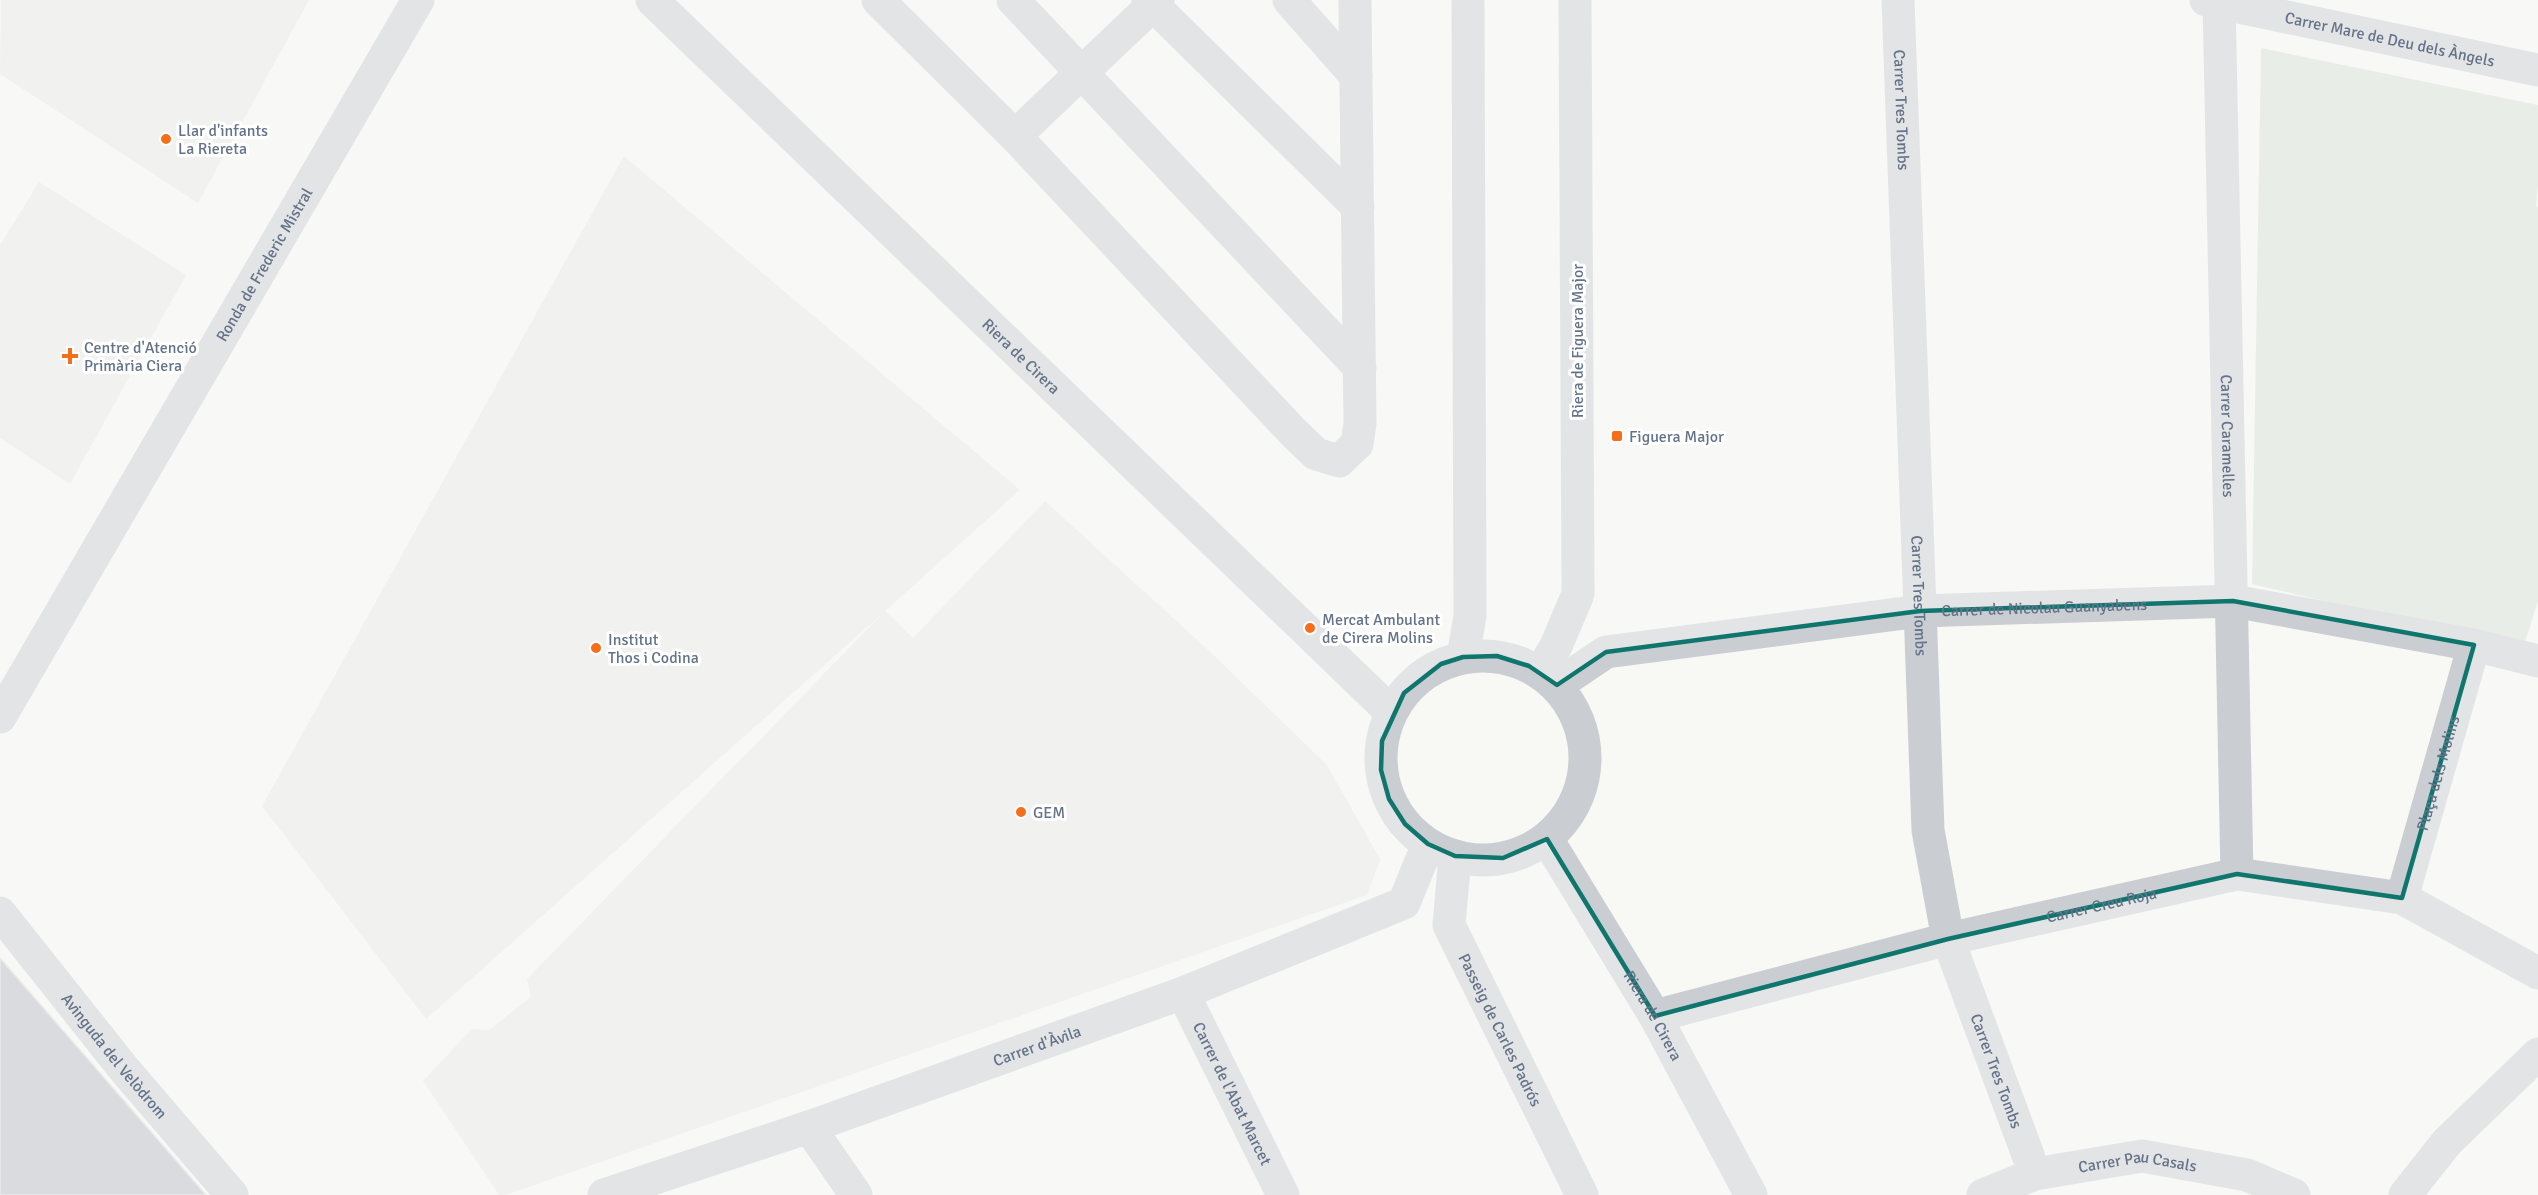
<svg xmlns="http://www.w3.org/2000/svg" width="2538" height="1195" viewBox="0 0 2538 1195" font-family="Signika,sans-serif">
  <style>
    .built { fill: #e9e9e8 }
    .green { fill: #d8e1d6 }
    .building { fill: #b3b9c0; stroke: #dadad8; stroke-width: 1.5 }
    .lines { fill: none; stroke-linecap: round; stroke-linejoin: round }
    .minor { stroke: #cacdd1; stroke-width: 33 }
    .marked { fill: none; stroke: #0f766e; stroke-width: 4.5; stroke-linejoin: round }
    .poi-dot { fill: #f56e19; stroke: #fff; stroke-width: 2 }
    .labels { text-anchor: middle; stroke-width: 6; stroke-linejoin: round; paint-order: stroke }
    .street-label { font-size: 16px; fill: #647389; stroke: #fff }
    .poi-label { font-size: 16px; fill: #647389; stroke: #fff; text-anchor: start }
  </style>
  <rect width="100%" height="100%" fill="#f8f8f5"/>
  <path class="built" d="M1,0H309L198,203L0,74Z
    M624,156L1020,490L885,611L913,638L1045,501L1205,647L1327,765L1380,859L1367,895L506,1195H499L423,1081L472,1029L489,1030L531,997L527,979L882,614L426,1019L262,806Z
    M39,182L186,275L70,484L0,438V245Z"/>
  <path class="green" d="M2261,48L2538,105V185L2536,205L2538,208V601L2523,648L2252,584Z"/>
  <path class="building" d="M0,958L206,1195H0Z"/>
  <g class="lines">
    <g class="minor">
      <path id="s1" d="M652,0L1391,712"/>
      <path d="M878,0L1015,136L1294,433L1316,454L1339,461L1357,444L1360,423L1355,0"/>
      <path d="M1013,0L1360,368"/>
      <path d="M1148,0L1358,207"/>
      <path d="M1289,0L1356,76"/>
      <path id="s2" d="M1898,0L1928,830L1948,939L2035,1174"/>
      <path id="s3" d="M2206,0L2538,70"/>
      <path id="s4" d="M2219,0L2237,874"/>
      <path d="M1015,136L1158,0"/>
      <circle cx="1483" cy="758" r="102"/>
      <path d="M1463,657L1470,616L1468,0"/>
      <path d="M1540,673L1556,646L1578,594L1575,0"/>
      <path id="s5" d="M1557,685L1606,652L1920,611L2233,601L2474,645L2538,661"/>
      <path id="s6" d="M0,717L418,0"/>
      <path id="s7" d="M1547,839L1655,1016L1751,1195"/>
      <path id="s8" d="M1455,856L1449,925L1582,1195"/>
      <path id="s9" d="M2402,898L2474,645"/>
      <path id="s10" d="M0,913L124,1069L232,1195"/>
      <path id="s11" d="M1183,993L1283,1195"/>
      <path id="s12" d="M1655,1016L1948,939L2237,874L2402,898L2538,973"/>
      <path d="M809,1127L856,1195"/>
      <path id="s13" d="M604,1195L809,1127L1183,993L1404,903L1428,844"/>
      <path id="s14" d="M1983,1195L2035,1174L2142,1156L2247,1175L2294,1195"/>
      <path d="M2405,1195L2447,1142L2538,1054"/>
    </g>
  </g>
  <path d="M0 0H2538V1195H0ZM2233,601L2474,645L2402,898L2237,874L1948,939L1655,1016L1547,839L1503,858L1455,856L1428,844L1405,824L1389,799L1381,770L1382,741L1404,693L1441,664L1463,657L1497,656L1529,666L1557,685L1606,652L1920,611Z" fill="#f8f8f5" fill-opacity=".55" fill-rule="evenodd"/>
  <path class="marked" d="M2233,601L2474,645L2402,898L2237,874L1948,939L1655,1016L1547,839L1503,858L1455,856L1428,844L1405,824L1389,799L1381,770L1382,741L1404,693L1441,664L1463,657L1497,656L1529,666L1557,685L1606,652L1920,611Z"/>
  <g class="poi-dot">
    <circle cx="166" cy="139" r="6"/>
    <path d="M67 347h6v6h6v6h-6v6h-6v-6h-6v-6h6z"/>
    <rect x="1611" y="430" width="12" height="12" rx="3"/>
    <circle cx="1310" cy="628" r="6"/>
    <circle cx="596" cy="648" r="6"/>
    <circle cx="1021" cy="812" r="6"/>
  </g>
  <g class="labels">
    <g class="street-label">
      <text dy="6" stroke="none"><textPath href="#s3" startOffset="188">Carrer Mare de Deu dels Àngels</textPath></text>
      <text dy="6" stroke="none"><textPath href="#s2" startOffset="110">Carrer Tres Tombs</textPath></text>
      <text dy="6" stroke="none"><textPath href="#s6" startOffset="524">Ronda de Frederic Mistral</textPath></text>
      <text transform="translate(1577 341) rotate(-90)" y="6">Riera de Figuera Major</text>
      <text dy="6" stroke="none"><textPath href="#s1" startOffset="513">Riera de Cirera</textPath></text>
      <text dy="6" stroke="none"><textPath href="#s4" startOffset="436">Carrer Caramelles</textPath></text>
      <text dy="6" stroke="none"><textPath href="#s2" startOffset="596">Carrer Tres Tombs</textPath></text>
      <text dy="6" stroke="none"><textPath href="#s5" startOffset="500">Carrer de Nicolau Guanyabens</textPath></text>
      <text dy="6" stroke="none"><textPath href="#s9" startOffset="130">Plaça dels Molins</textPath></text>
      <text dy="6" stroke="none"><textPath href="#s12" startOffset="460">Carrer Creu Roja</textPath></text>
      <text dy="6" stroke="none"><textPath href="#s7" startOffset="206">Riera de Cirera</textPath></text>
      <text dy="6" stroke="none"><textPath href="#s8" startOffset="186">Passeig de Carles Padrós</textPath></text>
      <text dy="6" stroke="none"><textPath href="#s13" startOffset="458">Carrer d'Àvila</textPath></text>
      <text dy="6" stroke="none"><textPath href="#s10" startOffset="183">Avinguda del Velòdrom</textPath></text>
      <text dy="6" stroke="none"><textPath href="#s2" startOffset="1082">Carrer Tres Tombs</textPath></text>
      <text dy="6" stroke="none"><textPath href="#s11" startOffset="112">Carrer de l'Abat Marcet</textPath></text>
      <text dy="6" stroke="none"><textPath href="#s14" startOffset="160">Carrer Pau Casals</textPath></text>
    </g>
    <g class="poi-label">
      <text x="178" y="136">Llar d'infants<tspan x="178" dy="18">La Riereta</tspan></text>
      <text x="84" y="353">Centre d'Atenció<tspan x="84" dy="18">Primària Ciera</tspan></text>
      <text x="1629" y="442">Figuera Major</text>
      <text x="1322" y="625">Mercat Ambulant<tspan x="1322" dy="18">de Cirera Molins</tspan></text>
      <text x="608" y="645">Institut<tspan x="608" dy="18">Thos i Codina</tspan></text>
      <text x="1033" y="818">GEM</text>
    </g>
  </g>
</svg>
